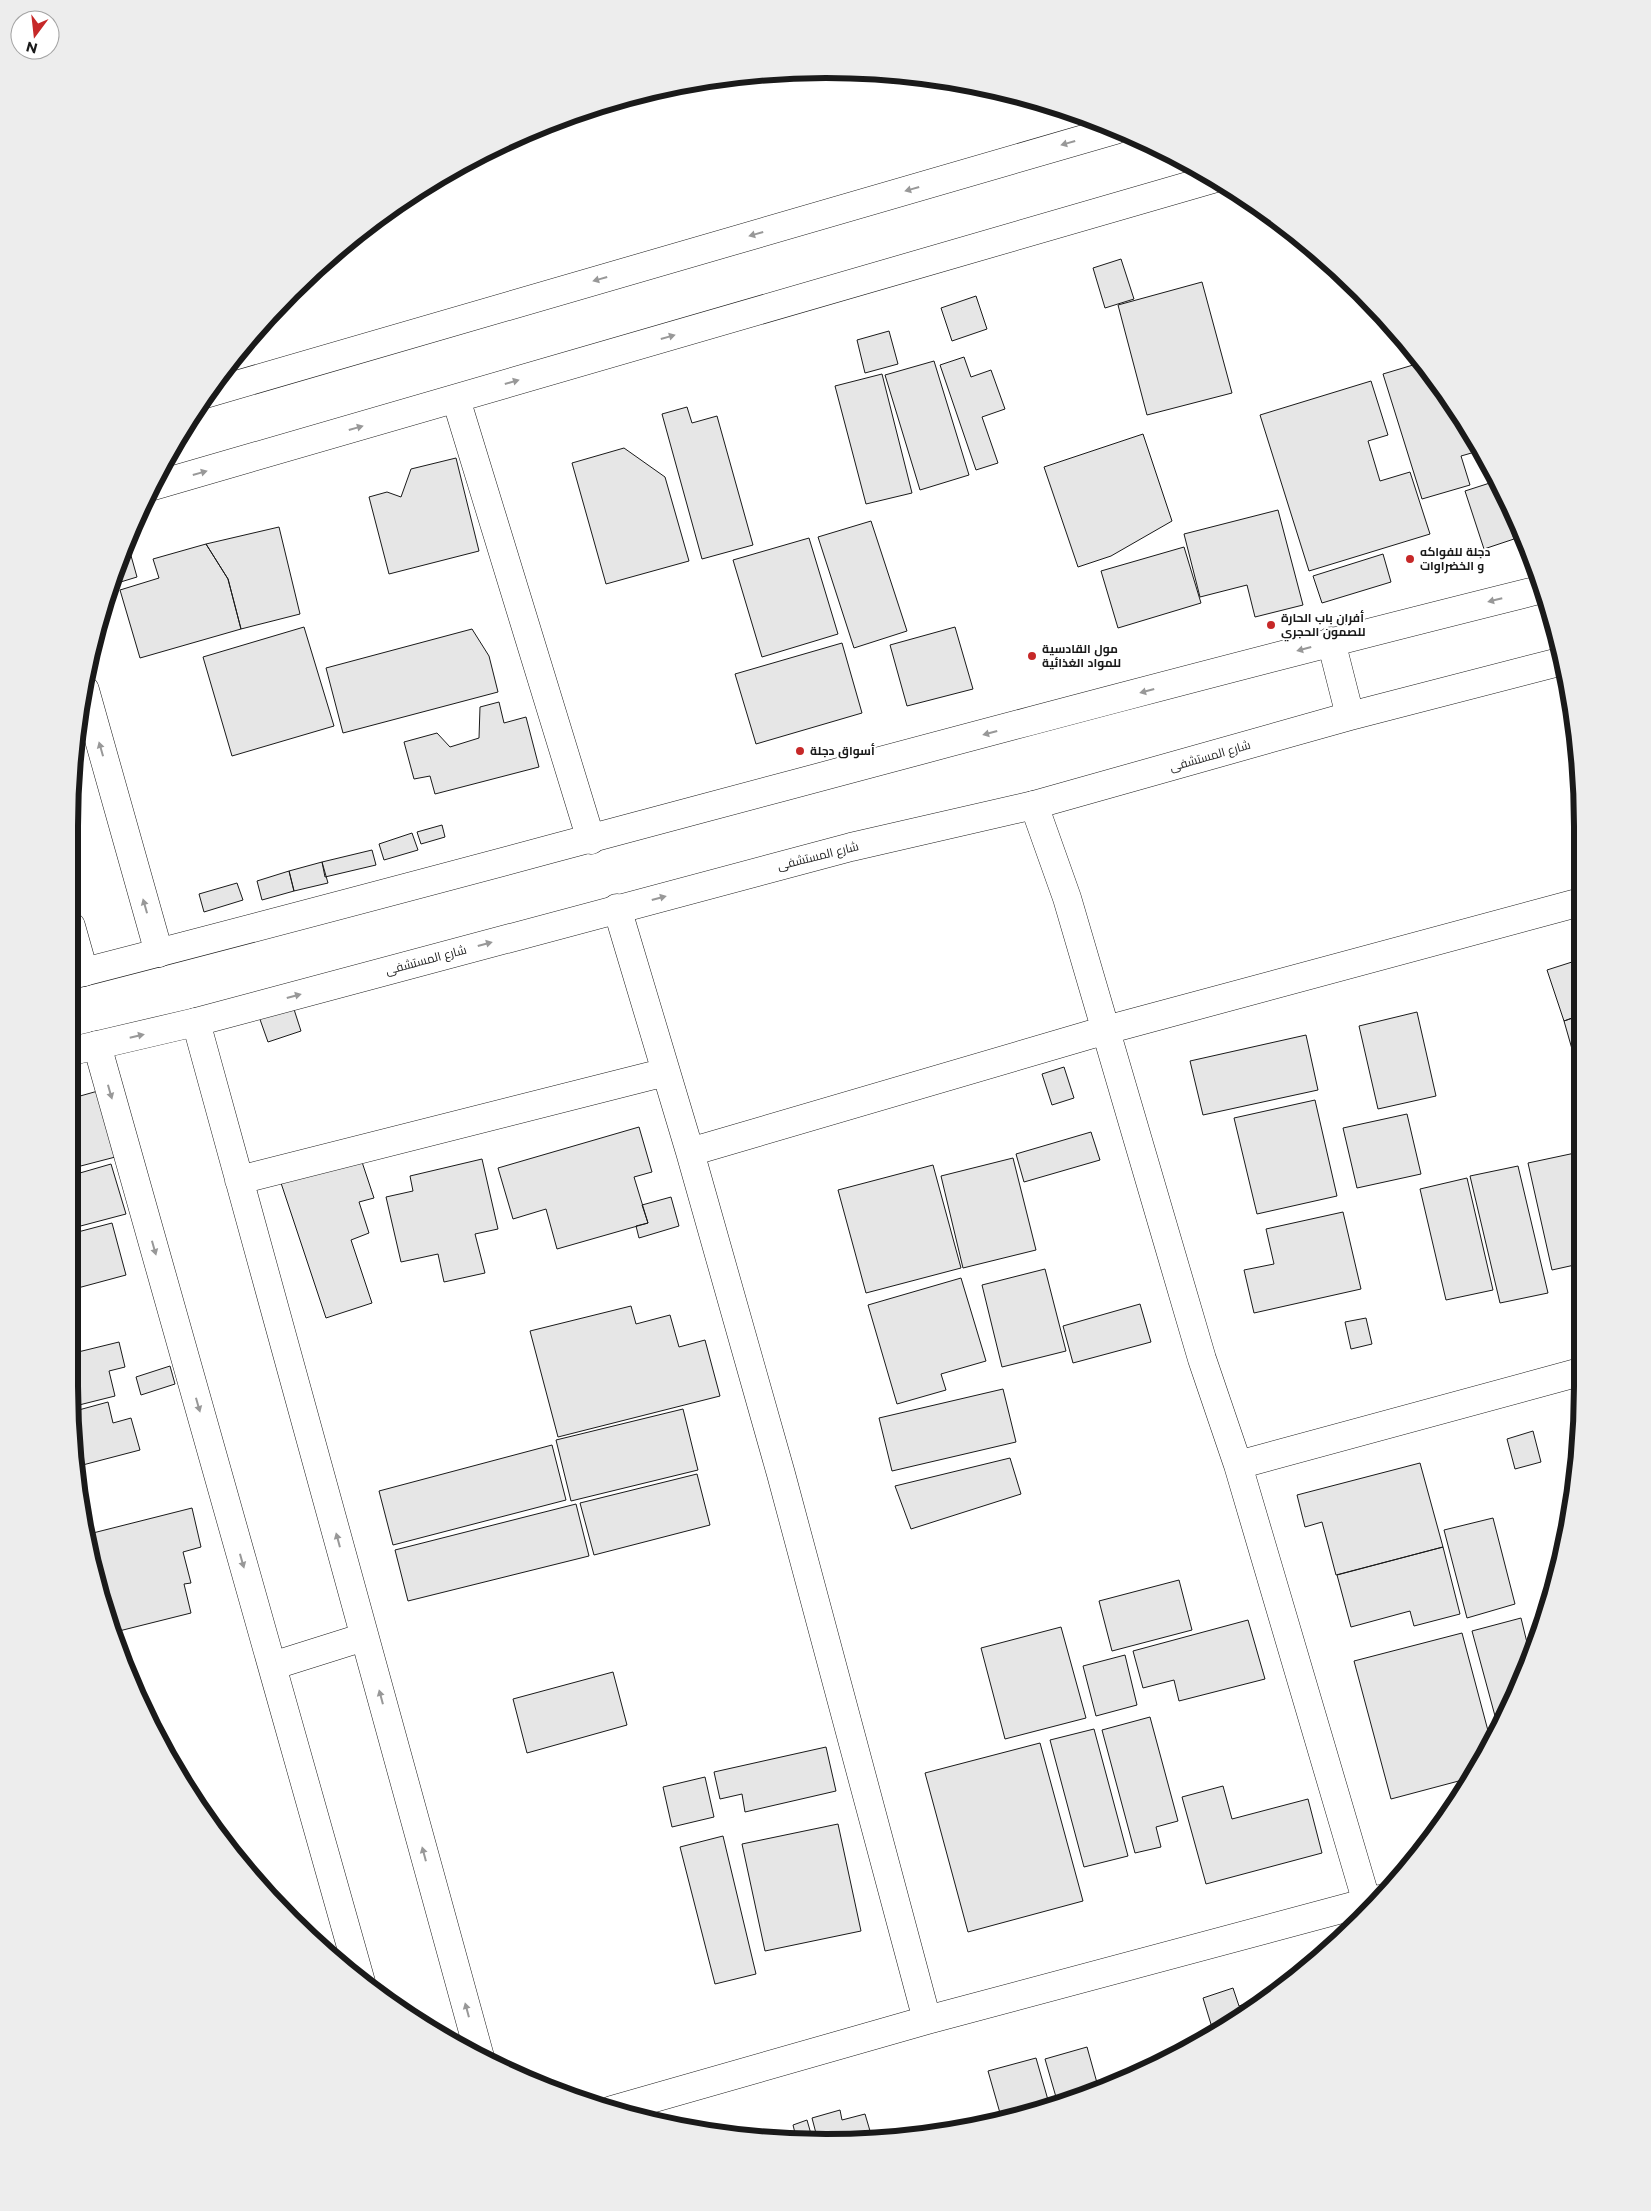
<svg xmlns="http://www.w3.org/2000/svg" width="1651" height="2211" viewBox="0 0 1651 2211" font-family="Montserrat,Cairo,sans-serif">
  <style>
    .building { fill: #e6e6e6; stroke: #1a1a1a }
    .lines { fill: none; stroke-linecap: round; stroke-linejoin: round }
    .street-casing { stroke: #1a1a1a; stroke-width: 29 }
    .secondary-casing { stroke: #1a1a1a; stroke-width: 29 }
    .street { stroke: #fff; stroke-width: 28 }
    .secondary { stroke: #fff; stroke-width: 28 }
    .oneway { fill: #989898 }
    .poi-dot { fill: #c62828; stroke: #fff; stroke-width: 2 }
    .labels { text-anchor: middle; stroke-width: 4; stroke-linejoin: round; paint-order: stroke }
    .poi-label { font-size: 12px; font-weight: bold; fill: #1a1a1a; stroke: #fff; text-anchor: start }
    .street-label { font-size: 12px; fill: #1a1a1a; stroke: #fff }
    .rim { fill: none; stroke: #1a1a1a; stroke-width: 6 }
  </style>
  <rect width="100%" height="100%" fill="#fff"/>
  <path class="building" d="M1121,259L1134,299L1105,308L1093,268Z
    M1202,282L1232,393L1147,415L1118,305Z
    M976,296L987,329L952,341L941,308Z
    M889,331L898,364L865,373L857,340Z
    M964,357L971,377L991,370L1005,409L982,417L998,463L976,470L940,365Z
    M934,361L969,475L920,490L885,375Z
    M1423,362L1482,450L1461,456L1470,485L1422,499L1383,374Z
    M882,374L912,493L866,504L835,386Z
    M1371,381L1388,435L1368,441L1380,481L1410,472L1430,534L1309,571L1260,415Z
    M687,407L692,423L717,416L753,545L702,559L662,414Z
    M1143,434L1172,521L1111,556L1078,567L1044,467Z
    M624,448L665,477L689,561L606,584L572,463Z
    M456,458L479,551L389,574L369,497L387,492L401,497L411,469Z
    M1496,481L1514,539L1484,549L1465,491Z
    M1278,510L1303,605L1255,617L1247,585L1200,597L1184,534Z
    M871,521L907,631L854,648L818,537Z
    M279,527L300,614L241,629L228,579L206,544Z
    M809,538L838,634L762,657L733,560Z
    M206,544L228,579L241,629L140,658L120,590L159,578L153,559Z
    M128,545L137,577L114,584L112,579L123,546Z
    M1184,547L1201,603L1118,628L1101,571Z
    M1383,554L1391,582L1322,603L1313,576Z
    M304,627L334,726L232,756L203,657Z
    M955,627L973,689L907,706L890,645Z
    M472,629L489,656L498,692L343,733L326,668Z
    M842,643L862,713L756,744L735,674Z
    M499,702L504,723L526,717L539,767L435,794L430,776L414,779L404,742L437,733L450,747L479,738L480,707Z
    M442,825L445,837L421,844L417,832Z
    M412,833L418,850L384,860L379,844Z
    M372,850L376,865L325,877L322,862Z
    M322,862L328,883L294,891L289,871Z
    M289,871L294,891L262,900L257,881Z
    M237,883L243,900L204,912L199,894Z
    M1572,962L1577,977L1578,1016L1564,1021L1547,970Z
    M291,1000L301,1031L268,1042L257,1011Z
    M1417,1012L1436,1096L1378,1109L1359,1026Z
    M1578,1016V1070L1564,1021Z
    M1306,1035L1318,1090L1203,1115L1190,1061Z
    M1064,1067L1074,1098L1052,1105L1042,1074Z
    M105,1089L123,1155L73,1168V1098Z
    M1315,1100L1337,1196L1257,1214L1234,1118Z
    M1407,1114L1421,1174L1357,1188L1343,1128Z
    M639,1127L652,1172L634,1177L648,1223L557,1249L546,1209L513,1219L498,1168Z
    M1091,1132L1100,1160L1024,1182L1016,1154Z
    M1575,1153L1579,1171V1264L1552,1270L1528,1163Z
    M360,1156L374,1198L359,1202L369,1233L351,1240L372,1303L326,1318L281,1183Z
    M1013,1158L1036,1250L963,1268L941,1176Z
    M482,1159L498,1229L475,1234L485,1273L444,1282L438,1254L401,1262L386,1197L413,1191L410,1176Z
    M111,1164L126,1214L73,1228V1175Z
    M933,1165L961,1268L866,1293L838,1190Z
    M1518,1166L1548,1293L1500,1303L1470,1176Z
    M1467,1178L1493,1290L1446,1300L1420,1189Z
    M671,1197L679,1226L639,1238L636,1226L648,1223L642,1205Z
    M1343,1212L1361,1289L1254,1313L1244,1270L1274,1264L1266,1229Z
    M112,1223L126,1275L74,1289V1233Z
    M1045,1269L1066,1351L1002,1367L982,1285Z
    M961,1278L986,1361L941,1374L946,1390L897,1404L868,1305Z
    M1140,1304L1151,1342L1073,1363L1063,1326Z
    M631,1306L636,1324L670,1315L679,1347L705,1340L720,1396L558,1437L530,1331Z
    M1366,1318L1372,1344L1351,1349L1345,1322Z
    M119,1342L125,1367L109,1371L115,1396L75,1406L74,1353Z
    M170,1366L175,1384L141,1395L136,1377Z
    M1003,1389L1016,1442L892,1471L879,1418Z
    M108,1402L113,1423L131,1418L140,1450L75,1467V1411Z
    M683,1409L698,1470L571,1501L556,1440Z
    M1533,1431L1541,1462L1515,1469L1507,1439Z
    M552,1445L566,1500L393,1545L379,1491Z
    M1010,1458L1021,1494L911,1529L895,1486Z
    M1420,1463L1443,1547L1336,1575L1322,1522L1305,1527L1297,1495Z
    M697,1474L710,1525L594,1555L580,1503Z
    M576,1504L589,1556L408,1601L395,1550Z
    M192,1508L201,1547L183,1552L191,1583L184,1584L191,1613L115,1632L111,1616L107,1617L95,1582L85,1535Z
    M1493,1518L1515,1604L1467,1618L1444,1530Z
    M1443,1547L1460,1614L1414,1626L1410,1611L1351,1627L1337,1575Z
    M1179,1580L1192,1630L1112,1651L1099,1601Z
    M1521,1618L1530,1655L1498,1727L1472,1631Z
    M1248,1620L1265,1679L1179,1701L1174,1680L1143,1688L1133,1651Z
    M1061,1627L1086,1718L1005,1739L981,1648Z
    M1462,1633L1491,1742L1481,1764L1470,1778L1391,1799L1354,1661Z
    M1125,1655L1137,1705L1096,1716L1083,1666Z
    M613,1672L627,1725L527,1753L513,1699Z
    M1150,1717L1178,1821L1156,1827L1161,1847L1135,1853L1102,1730Z
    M1094,1729L1128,1856L1084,1867L1050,1740Z
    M1040,1743L1083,1901L968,1932L925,1773Z
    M826,1747L836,1791L745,1812L742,1794L720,1799L714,1772Z
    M705,1777L714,1817L672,1827L663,1787Z
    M1223,1786L1232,1819L1308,1799L1322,1853L1206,1884L1182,1797Z
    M838,1824L861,1931L765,1951L742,1844Z
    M723,1836L756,1974L715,1984L680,1847Z
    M1233,1988L1239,2006L1271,1996L1214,2034L1203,1998Z
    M1087,2047L1099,2090L1058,2104L1045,2059Z
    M1036,2058L1050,2107L1021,2117L1002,2120L988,2071Z
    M840,2110L842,2120L865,2114L873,2141H818L812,2118Z
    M807,2120L813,2141L772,2140L795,2133L793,2125Z"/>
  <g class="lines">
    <defs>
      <path id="street" d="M205,394L1115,130
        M456,399L591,840
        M153,486L1216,178
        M85,690L159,953
        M1034,805L1067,898L1202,1359L1238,1465L1580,1372
        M617,908L690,1152L781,1474L927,2020
        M71,926L84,972
        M196,1022L480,2057
        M97,1045L361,1982
        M690,1152L1106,1030L1577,903
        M239,1180L666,1072
        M1238,1465L1367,1903
        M272,1666L364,1637
        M612,2110L927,2020L1379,1899"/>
      <path id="secondary" d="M1331,641L1350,716
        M72,975C563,849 1051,711 1543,589
        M72,1051L196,1022L851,847L1034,805L1350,716L1563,661"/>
    </defs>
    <use href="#street" class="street-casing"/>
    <use href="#secondary" class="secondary-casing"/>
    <use href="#street" class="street"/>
    <use href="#secondary" class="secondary"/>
  </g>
  <defs><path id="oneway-solid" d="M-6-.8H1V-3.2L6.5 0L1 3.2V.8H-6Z" transform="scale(1.25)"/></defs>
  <g class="oneway">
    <use href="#oneway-solid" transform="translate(1068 143) rotate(164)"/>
    <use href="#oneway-solid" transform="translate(912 189) rotate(164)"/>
    <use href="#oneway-solid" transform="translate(756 234) rotate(164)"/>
    <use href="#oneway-solid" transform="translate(600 279) rotate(164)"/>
    <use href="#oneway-solid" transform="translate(668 337) rotate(-16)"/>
    <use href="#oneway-solid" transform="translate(512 382) rotate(-16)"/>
    <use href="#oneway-solid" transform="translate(356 428) rotate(-16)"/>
    <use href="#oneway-solid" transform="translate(200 473) rotate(-16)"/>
    <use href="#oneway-solid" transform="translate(1495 600) rotate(166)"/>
    <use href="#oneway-solid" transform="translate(1304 649) rotate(165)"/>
    <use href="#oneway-solid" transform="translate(1147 691) rotate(165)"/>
    <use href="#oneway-solid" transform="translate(990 733) rotate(165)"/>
    <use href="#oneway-solid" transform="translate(101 749) rotate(-106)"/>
    <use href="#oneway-solid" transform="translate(659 898) rotate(-15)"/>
    <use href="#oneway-solid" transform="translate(145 906) rotate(-106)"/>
    <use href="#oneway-solid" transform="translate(485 944) rotate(-15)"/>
    <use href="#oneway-solid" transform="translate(294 996) rotate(-15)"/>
    <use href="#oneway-solid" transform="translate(137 1036) rotate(-13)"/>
    <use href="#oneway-solid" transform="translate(110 1092) rotate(74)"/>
    <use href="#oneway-solid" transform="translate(154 1248) rotate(74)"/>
    <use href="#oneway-solid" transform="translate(198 1405) rotate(74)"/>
    <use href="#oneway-solid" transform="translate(338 1540) rotate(-105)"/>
    <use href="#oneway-solid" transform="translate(242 1561) rotate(74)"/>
    <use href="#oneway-solid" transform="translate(381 1697) rotate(-105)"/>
    <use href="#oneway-solid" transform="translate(424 1854) rotate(-105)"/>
    <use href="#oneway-solid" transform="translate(467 2010) rotate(-105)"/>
  </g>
  <g class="poi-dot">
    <circle cx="1410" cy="559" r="5"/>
    <circle cx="1271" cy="625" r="5"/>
    <circle cx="1032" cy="656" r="5"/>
    <circle cx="800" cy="751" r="5"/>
  </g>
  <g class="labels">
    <g class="poi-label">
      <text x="1420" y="556">دجلة للفواكه<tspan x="1420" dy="14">و الخضراوات</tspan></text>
      <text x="1281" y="622">أفران باب الحارة<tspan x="1281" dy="14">للصمون الحجري</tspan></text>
      <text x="1042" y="653">مول القادسية<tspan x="1042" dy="14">للمواد الغذائية</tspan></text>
      <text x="810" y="755">أسواق دجلة</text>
    </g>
    <g class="street-label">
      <text transform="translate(1210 756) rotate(-16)" y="4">شارع المستشفى</text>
      <text transform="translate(818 856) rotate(-14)" y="4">شارع المستشفى</text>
      <text transform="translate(426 960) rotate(-15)" y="4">شارع المستشفى</text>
    </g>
  </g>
  <path d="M0 0H1651V2211H0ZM826 78H826A748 748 0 0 1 1574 826V1386A748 748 0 0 1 826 2134H826A748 748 0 0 1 78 1386V826A748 748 0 0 1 826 78Z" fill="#ededed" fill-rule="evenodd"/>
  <path class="rim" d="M826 78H826A748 748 0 0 1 1574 826V1386A748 748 0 0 1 826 2134H826A748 748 0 0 1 78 1386V826A748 748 0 0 1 826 78Z"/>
  <g transform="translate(35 35) rotate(195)"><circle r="24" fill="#ffffff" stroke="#a3a3a3"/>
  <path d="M0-4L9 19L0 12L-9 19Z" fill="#c62828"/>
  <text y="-8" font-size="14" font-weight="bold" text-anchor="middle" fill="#1a1a1a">N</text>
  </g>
</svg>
